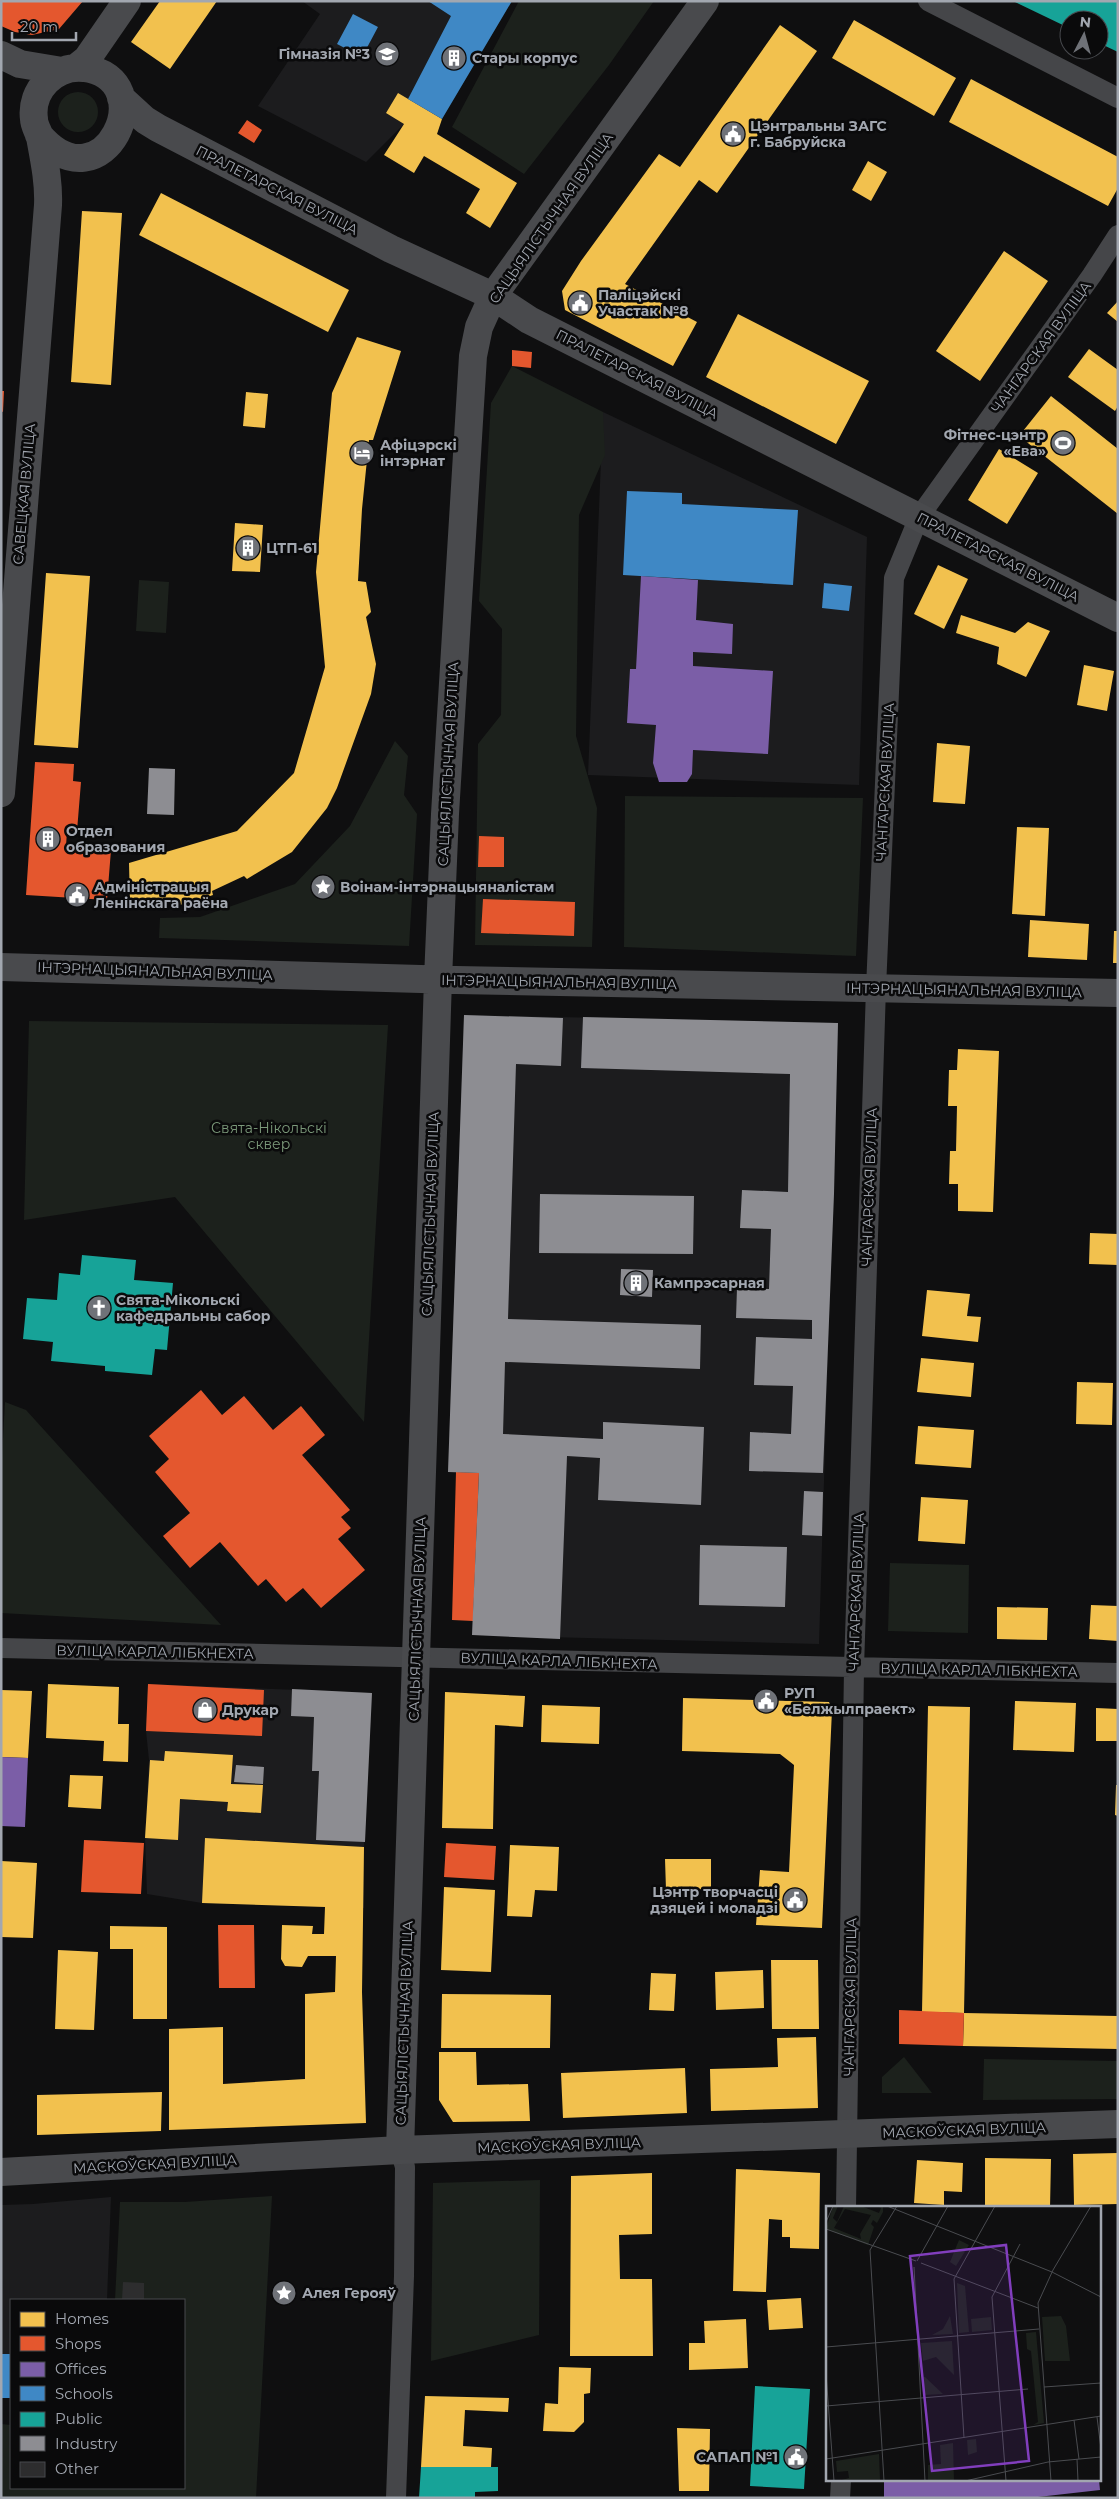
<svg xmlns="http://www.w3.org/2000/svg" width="1119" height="2499" viewBox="0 0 1119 2499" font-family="Montserrat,sans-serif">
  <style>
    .built { fill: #1c1c1e }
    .green { fill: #1c211c }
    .homes { fill: #f2c14e }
    .shops { fill: #e4572e }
    .offices { fill: #7b5ea7 }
    .schools { fill: #3f88c5 }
    .public { fill: #17a398 }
    .industry { fill: #8d8d92 }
    .building { fill: #2d2d2e }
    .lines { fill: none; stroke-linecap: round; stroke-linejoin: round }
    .street { stroke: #454649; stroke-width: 20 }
    .secondary { stroke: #494a4d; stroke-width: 28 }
    .labels { text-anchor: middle; stroke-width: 5; stroke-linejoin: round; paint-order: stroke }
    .poi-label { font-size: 14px; font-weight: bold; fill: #a2a7b0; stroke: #0a0a0b; text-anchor: start }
    .street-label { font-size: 14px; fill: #a2a7b0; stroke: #0a0a0b }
    .park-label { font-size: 14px; fill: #7b997a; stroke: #0a0a0b }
    .inset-road { fill: none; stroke: #4a4c50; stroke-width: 1 }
    .view { fill: #813ebd; fill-opacity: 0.15; stroke: #813ebd; stroke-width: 2.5 }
    .inset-edge { fill: none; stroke: #a2a7b0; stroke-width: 2.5 }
  </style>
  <rect width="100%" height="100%" fill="#0f0f10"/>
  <path class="built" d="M302,1H512L442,119L398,94L386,113L404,124L366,162L258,106L320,14Z
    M603,412L867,537L859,785L588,775Z
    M464,1015L838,1023L819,1644L472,1635L479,1473L448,1472Z
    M148,1684L372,1693L364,1847V1908L202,1903L147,1894L145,1838L149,1760L146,1731Z
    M111,2197L107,2300H11V2354H1V2205L33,2204Z"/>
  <path class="green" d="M519,1H654L609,65L524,174L452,127Z
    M58 112a20 20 0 1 1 40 0a20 20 0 1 1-40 0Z
    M512,366L603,412L605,455L579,515L576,736L597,808L592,947L475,945L478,744L501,715L502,629L479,601L491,403Z
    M139,580L169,582L166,633L136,631Z
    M395,741L408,756L404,795L417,814L409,946L159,938L160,918L200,917L295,884L350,826Z
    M625,796L863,798L856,956L624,947Z
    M29,1021L388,1025L364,1422L175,1197L24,1220Z
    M5,1402L26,1410L221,1625L1,1613V1475Z
    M890,1563L969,1565L968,1633L888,1631Z
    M904,2057L932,2093H882V2077Z
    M984,2059L1118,2061V2099L983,2100Z
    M540,2180L539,2335L431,2361L433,2183Z
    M272,2196L256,2498H1V2424L11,2425V2488H184V2300H115L120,2202H185Z"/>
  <path class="homes" d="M160,1H217L170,69L131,42Z
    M854,20L956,78L934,116L832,58Z
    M780,25L817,51L717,193L699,180L625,284L697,322L673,366L565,310L562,291L581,261L659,154L680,167Z
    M971,79L1118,157V188L1108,206L949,122Z
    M398,93L442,119L437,134L517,183L490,228L466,213L480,189L424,156L414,173L384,155L404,124L386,113Z
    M868,161L887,172L871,201L852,190Z
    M161,193L349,290L328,332L139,235Z
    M82,211L122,213L111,385L71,382Z
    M1004,251L1048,281L980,381L936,351Z
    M1118,301V322L1107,313Z
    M738,314L869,381L836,444L706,377Z
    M357,337L401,351L373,440H369L362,509L358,581L366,582L371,612L366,617L376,664L371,694L337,788L327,808L292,852L247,879L244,876L212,891L213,895L187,904L155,907L154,903L130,904L129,863L237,831L294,773L325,667L316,572L332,393Z
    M1089,349L1118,370V406L1115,411L1068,377Z
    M246,392L268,394L265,428L243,426Z
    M1051,396L1118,449V514L1019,436Z
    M999,449L1038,473L1007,524L968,500Z
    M235,523L263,525L260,572L232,571Z
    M938,565L968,579L944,629L914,614Z
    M46,573L90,576L78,748L34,745Z
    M961,615L1015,633L1028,622L1050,631L1026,677L997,664L999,647L956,633Z
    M1084,665L1114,671L1107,711L1077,705Z
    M937,743L970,746L965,804L933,802Z
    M1017,827L1049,828L1045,916L1012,914Z
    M1030,920L1089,924L1087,960L1028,957Z
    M1114,931H1118V963H1113Z
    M958,1049L999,1051L993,1212L958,1211V1184H949L950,1151H956L957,1106H948L949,1070H957Z
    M1090,1233L1118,1234V1265L1089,1264Z
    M927,1290L970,1294L967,1316L981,1317L978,1342L922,1336Z
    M921,1358L974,1363L971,1397L917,1392Z
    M1077,1382L1113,1383L1112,1425L1076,1424Z
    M918,1426L974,1430L971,1468L915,1464Z
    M921,1497L968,1500L965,1544L918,1541Z
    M1091,1605L1118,1606V1641L1089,1639Z
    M997,1607L1048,1608L1047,1640L997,1639Z
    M48,1684L119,1687L118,1724H129L128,1762L103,1761L104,1741L46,1738Z
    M1,1690L32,1691L28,1758L1,1757Z
    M445,1692L525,1696L523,1727L495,1725L493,1829L442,1828Z
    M683,1698L829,1702L832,1710L822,1928L756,1925L760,1870L789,1872L794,1765L780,1754L682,1751Z
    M1015,1701L1076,1703L1074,1752L1013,1750Z
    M542,1705L600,1707L599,1744L541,1742Z
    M928,1706L970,1707L964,2013L922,2012Z
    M1096,1708L1118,1709V1741H1096Z
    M165,1751L233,1755L231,1784L263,1785L261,1813L227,1811L228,1802L180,1799L178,1840L145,1838L150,1760L164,1761Z
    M70,1775L103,1776L101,1809L68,1807Z
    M1116,1785H1118V1816L1115,1815Z
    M205,1838L364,1847L362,1992L366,2123L169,2130V2029L223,2027V2084L305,2079V1994L335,1992L336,1956H308L302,1967L285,1966L281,1959L282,1925L313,1926L312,1934H324L325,1907L202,1903Z
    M510,1845L559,1847L557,1891L535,1890L532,1917L507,1916Z
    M665,1859H711V1889L666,1890Z
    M1,1861L37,1863L33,1938L1,1937Z
    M444,1887L495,1890L491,1972L441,1970Z
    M110,1926L167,1927V2019H133V1949H110Z
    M58,1950L98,1952L94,2030L55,2029Z
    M771,1960H818L819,2029H772Z
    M763,1970L764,2008L716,2010L715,1972Z
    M651,1973L676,1974L674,2011L649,2010Z
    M442,1994L551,1995L550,2048H441Z
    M964,2013L1118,2016V2049L963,2046Z
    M816,2037L818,2108L711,2111L710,2069L778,2067L777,2038Z
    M439,2052H476L477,2085L528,2084L530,2121L453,2122L439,2100Z
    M685,2068L687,2113L563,2118L561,2073Z
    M162,2092L161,2131L37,2135V2095Z
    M1118,2153V2204L1074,2205L1073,2154Z
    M985,2158L1051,2159L1050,2208H985Z
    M917,2160L963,2163L962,2192L944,2191V2205L914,2203Z
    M736,2169L820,2173L819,2249L790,2248V2237H782V2220L769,2219L766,2292L733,2291Z
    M652,2173V2234L619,2235L620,2279H652L653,2356H570L571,2176Z
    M801,2298L803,2328L769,2330L767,2300Z
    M746,2319L748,2368L689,2370V2343H705L704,2321Z
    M559,2367L591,2368L590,2393L584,2394V2422L574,2432L543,2431L545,2403L558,2404Z
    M425,2396L509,2398L508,2412L465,2410L463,2446L492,2448L491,2467H421Z
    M677,2428L710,2429L709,2491H679Z"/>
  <path class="shops" d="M1,1H83L59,29L32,35L15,32L1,26Z
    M247,120L262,130L254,143L238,133Z
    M512,350L532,352L531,368L512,366Z
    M1,391H4L3,412L1,411Z
    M35,762L74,764L73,781L81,782L77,831L67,830L66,847L111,850L107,900L26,895Z
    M479,836L504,837V867H478Z
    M483,899L575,902L574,936L481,933Z
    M201,1390L222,1415L244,1396L273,1430L301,1406L325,1435L302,1455L350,1510L341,1517L351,1528L338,1539L365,1570L321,1608L303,1588L286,1602L266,1579L258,1586L220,1542L190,1568L163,1536L190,1513L155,1472L169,1459L149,1436Z
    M456,1472L479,1473L473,1621L452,1620Z
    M148,1684L264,1690L262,1736L146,1731Z
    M84,1840L144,1843L141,1894L81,1892Z
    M446,1843L496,1846L494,1880L444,1877Z
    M218,1925H254L255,1988H219Z
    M899,2010L964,2013L963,2046L899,2044Z"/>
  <path class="offices" d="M641,576L698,580L696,620L733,624L732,654L693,652V666L773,671L768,754L693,750L692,774L687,782H659L653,763L656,725L627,723L630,669H636Z
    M1,1757L28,1758L25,1827L1,1826Z
    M884,2480H1099L1100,2490L1029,2498H884Z"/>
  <path class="schools" d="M428,1H512L442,119L408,99L451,16Z
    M353,14L378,27L362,57L337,44Z
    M627,491L682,493V504L798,510L793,585L623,575Z
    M824,583L852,586L849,611L822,608Z
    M1,2354H11V2398H1Z"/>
  <path class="public" d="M1013,1H1118V52L1099,43V20H1069V28Z
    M82,1255L136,1260L134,1280L173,1283L167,1350L155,1349L152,1375L105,1371V1366L51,1361L53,1342L23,1339L27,1298L57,1300L59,1273L80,1275Z
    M755,2386L810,2389L804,2489L750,2486Z
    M421,2467H498V2491L475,2492V2498H419Z"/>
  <path class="industry" d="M149,768L175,769L174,815L147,814Z
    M464,1015L563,1018L561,1066L516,1064L508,1319L701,1325L700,1369L505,1362L503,1434L603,1439V1422L704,1427L701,1505L598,1500L600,1458L567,1456L560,1639L472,1635L479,1473L448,1472Z
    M583,1017L838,1023L834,1194L823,1473L749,1471L750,1432L791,1434L793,1386L754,1385L756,1337L812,1339V1320L736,1318L737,1288L769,1289L771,1229L740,1228L742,1190L788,1192L790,1074L581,1068Z
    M540,1194L694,1196L693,1254L539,1253Z
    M621,1269L653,1270L652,1297L620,1295Z
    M804,1491L823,1492L822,1536L802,1535Z
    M700,1545L787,1547L785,1607L699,1605Z
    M292,1689L372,1693L365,1842L316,1840L319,1771H312L314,1717L291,1716Z
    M236,1765L264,1767L263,1784L234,1782Z"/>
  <path class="building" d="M123,2282L144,2283V2300H122Z"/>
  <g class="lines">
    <path class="street" d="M928,1L1118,98
      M1,1648L1118,1673
      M846,2208L854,1668L876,988L894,578L919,517L1092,275L1118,235
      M396,2498L404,2276L405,2167L400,2150
      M840,2498L841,2480"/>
    <path class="secondary" d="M1,55L20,64L62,71
      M77,67L87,59L127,1
      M121,98L145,120L158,128L391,249L493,296L529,320L1118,618
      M1,793L48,205C49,182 44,159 40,137C38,131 34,125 34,119C30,90 55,65 84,68C165,79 103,210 39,135
      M1,967L456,980L1118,993
      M400,2150L438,979L445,814L473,356L479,327L493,296L705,1
      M1,2172L400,2150L1118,2124"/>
  </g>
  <defs>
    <symbol id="school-disc" viewBox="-11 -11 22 22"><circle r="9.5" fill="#6f7278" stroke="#0a0a0b"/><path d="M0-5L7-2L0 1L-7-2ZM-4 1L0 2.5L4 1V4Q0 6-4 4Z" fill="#fff"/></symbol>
    <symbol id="building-disc" viewBox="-11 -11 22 22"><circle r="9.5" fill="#6f7278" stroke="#0a0a0b"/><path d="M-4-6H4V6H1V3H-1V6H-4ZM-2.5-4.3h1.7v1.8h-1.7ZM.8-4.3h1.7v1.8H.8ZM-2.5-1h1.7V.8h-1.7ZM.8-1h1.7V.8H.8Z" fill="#fff"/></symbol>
    <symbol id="civic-disc" viewBox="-11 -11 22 22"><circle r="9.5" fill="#6f7278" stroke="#0a0a0b"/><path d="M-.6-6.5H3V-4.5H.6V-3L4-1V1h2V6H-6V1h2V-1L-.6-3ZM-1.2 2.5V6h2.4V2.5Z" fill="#fff"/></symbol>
    <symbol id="stadium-disc" viewBox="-11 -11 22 22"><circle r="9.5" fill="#6f7278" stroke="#0a0a0b"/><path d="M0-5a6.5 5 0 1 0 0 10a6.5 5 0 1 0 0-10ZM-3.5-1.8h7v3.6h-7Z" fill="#fff"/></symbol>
    <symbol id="hotel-disc" viewBox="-11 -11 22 22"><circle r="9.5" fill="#6f7278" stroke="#0a0a0b"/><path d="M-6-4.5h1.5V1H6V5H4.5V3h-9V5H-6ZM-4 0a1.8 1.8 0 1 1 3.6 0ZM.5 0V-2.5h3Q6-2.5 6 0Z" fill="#fff"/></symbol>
    <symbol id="sight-disc" viewBox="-11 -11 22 22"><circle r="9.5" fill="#6f7278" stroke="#0a0a0b"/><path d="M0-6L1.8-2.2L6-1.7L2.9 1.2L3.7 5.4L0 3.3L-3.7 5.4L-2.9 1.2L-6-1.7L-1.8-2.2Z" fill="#fff"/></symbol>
    <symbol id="church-disc" viewBox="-11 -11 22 22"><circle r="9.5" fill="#6f7278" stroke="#0a0a0b"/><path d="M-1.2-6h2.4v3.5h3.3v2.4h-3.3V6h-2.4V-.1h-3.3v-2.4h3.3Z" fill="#fff"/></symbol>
    <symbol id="shop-disc" viewBox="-11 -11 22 22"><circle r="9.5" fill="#6f7278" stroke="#0a0a0b"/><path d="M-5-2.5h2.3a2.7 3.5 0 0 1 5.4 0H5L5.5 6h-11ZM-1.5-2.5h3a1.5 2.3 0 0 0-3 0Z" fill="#fff"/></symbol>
  </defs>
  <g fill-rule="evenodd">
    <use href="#school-disc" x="373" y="40" width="28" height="28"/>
    <use href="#building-disc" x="440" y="44" width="28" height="28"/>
    <use href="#civic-disc" x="719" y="120" width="28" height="28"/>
    <use href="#civic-disc" x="566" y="289" width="28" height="28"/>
    <use href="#stadium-disc" x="1049" y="429" width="28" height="28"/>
    <use href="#hotel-disc" x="348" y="439" width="28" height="28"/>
    <use href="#building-disc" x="234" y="534" width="28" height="28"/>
    <use href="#building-disc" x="34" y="825" width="28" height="28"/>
    <use href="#sight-disc" x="309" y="873" width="28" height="28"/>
    <use href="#civic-disc" x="63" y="881" width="28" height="28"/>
    <use href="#building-disc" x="622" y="1269" width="28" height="28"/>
    <use href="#church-disc" x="85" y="1294" width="28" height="28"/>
    <use href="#civic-disc" x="752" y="1687" width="28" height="28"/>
    <use href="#shop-disc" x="191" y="1696" width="28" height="28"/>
    <use href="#civic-disc" x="781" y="1886" width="28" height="28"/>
    <use href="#sight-disc" x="270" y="2279" width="28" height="28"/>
    <use href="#civic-disc" x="782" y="2443" width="28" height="28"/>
  </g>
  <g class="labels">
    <g class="poi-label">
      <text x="370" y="59" text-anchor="end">Гімназія №3</text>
      <text x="472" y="63">Стары корпус</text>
      <text x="750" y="131">Цэнтральны ЗАГС<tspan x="750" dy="16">г. Бабруйска</tspan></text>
      <text x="598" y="300">Паліцэйскі<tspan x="598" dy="16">Участак №8</tspan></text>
      <text x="1046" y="440" text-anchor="end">Фітнес-цэнтр<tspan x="1046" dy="16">«Ева»</tspan></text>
      <text x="380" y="450">Афіцэрскі<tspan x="380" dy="16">інтэрнат</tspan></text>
      <text x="266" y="553">ЦТП-61</text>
      <text x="66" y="836">Отдел<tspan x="66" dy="16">образования</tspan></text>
      <text x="94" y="892">Адміністрацыя<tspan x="94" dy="16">Ленінскага раёна</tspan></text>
      <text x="340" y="892">Воінам-інтэрнацыяналістам</text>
      <text x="654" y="1288">Кампрэсарная</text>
      <text x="116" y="1305">Свята-Мікольскі<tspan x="116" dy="16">кафедральны сабор</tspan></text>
      <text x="784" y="1698">РУП<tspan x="784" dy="16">«Белжылпраект»</tspan></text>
      <text x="222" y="1715">Друкар</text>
      <text x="778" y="1897" text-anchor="end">Цэнтр творчасці<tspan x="778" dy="16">дзяцей і моладзі</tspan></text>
      <text x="302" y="2298">Алея Герояў</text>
      <text x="778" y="2462" text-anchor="end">САПАП №1</text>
    </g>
    <g class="street-label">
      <text transform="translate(277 190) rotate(27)" y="5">ПРАЛЕТАРСКАЯ ВУЛІЦА</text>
      <text transform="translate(551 218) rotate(-55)" y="5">САЦЫЯЛІСТЫЧНАЯ ВУЛІЦА</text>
      <text transform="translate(1041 347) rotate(-54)" y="5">ЧАНГАРСКАЯ ВУЛІЦА</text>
      <text transform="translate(637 374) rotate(27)" y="5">ПРАЛЕТАРСКАЯ ВУЛІЦА</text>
      <text transform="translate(24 494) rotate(-85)" y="5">САВЕЦКАЯ ВУЛІЦА</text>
      <text transform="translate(998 557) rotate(27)" y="5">ПРАЛЕТАРСКАЯ ВУЛІЦА</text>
      <text transform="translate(448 764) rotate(-87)" y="5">САЦЫЯЛІСТЫЧНАЯ ВУЛІЦА</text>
      <text transform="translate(885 782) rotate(-87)" y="5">ЧАНГАРСКАЯ ВУЛІЦА</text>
      <text transform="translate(155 971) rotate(2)" y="5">ІНТЭРНАЦЫЯНАЛЬНАЯ ВУЛІЦА</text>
      <text transform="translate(559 982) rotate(1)" y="5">ІНТЭРНАЦЫЯНАЛЬНАЯ ВУЛІЦА</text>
      <text transform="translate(964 990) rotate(1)" y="5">ІНТЭРНАЦЫЯНАЛЬНАЯ ВУЛІЦА</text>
      <text transform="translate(869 1187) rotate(-88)" y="5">ЧАНГАРСКАЯ ВУЛІЦА</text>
      <text transform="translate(430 1214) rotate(-88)" y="5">САЦЫЯЛІСТЫЧНАЯ ВУЛІЦА</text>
      <text transform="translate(856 1592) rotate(-88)" y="5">ЧАНГАРСКАЯ ВУЛІЦА</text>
      <text transform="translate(417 1619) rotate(-88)" y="5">САЦЫЯЛІСТЫЧНАЯ ВУЛІЦА</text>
      <text transform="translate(155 1652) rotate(1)" y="5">ВУЛІЦА КАРЛА ЛІБКНЕХТА</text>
      <text transform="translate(559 1661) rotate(2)" y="5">ВУЛІЦА КАРЛА ЛІБКНЕХТА</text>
      <text transform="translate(979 1670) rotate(1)" y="5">ВУЛІЦА КАРЛА ЛІБКНЕХТА</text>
      <text transform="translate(850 1997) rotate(-89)" y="5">ЧАНГАРСКАЯ ВУЛІЦА</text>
      <text transform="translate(404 2023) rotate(-88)" y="5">САЦЫЯЛІСТЫЧНАЯ ВУЛІЦА</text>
      <text transform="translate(964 2130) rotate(-2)" y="5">МАСКОЎСКАЯ ВУЛІЦА</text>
      <text transform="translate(559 2145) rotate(-2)" y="5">МАСКОЎСКАЯ ВУЛІЦА</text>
      <text transform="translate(155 2164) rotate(-3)" y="5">МАСКОЎСКАЯ ВУЛІЦА</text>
    </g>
    <g class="park-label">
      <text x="269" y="1133">Свята-Нікольскі<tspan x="269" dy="16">сквер</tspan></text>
    </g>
  </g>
  <g transform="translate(826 2206)">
    <rect width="275" height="275" fill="#0f0f10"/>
    <path d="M7,0H12L7,12L11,16L18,0H35L53,7L55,2L51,0H57V6L51,17L47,14L45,18L48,21L42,39L0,23ZM19,3L45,9L34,28L35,33L8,22ZM133,34L143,39L130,60L124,56ZM131,77L139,80L143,126L133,127ZM124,110L127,128L106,129L117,123ZM235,110L240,120L244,155H219L216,111ZM165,111L166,124L146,126L145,113ZM210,126L218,217L207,219L212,216L205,145L201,143L200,127ZM126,135L128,169L110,151L97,155L95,137ZM97,171H99L117,188L98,189ZM150,233L151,246L142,249L141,234ZM127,237L128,275H102V259L115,258L114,239ZM53,248L54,274L12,275L23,272L22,265L11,266L10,255Z" fill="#1c211c" fill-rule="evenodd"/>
    <path class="inset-road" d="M61,0L226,66L275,91M0,16L7,0M0,23L90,55M91,55L122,0M95,57L212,102M88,61L99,275M0,141L213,123M0,168L8,275M218,181L275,177M0,200L202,183M271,211L275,243M248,214L253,253M138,232L128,73L169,0M0,253L275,210M251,253L252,275M58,275L44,44L71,0M139,275L222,256L275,251M180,275L166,91L194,38M225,275L212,97L227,64L265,0"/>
    <path class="view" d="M180,39L203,255L106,265L84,50Z"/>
    <rect width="275" height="275" class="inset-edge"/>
  </g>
  <rect width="1119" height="2499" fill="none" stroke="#a2a7b0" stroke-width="5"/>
  <rect x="10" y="2299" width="175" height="190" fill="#0a0a0b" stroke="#47494d"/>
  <rect x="20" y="2312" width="25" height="15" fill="#f2c14e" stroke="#47494d"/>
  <text x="55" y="2324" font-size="15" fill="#a2a7b0">Homes</text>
  <rect x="20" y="2336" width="25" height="15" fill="#e4572e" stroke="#47494d"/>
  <text x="55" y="2349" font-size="15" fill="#a2a7b0">Shops</text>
  <rect x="20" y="2362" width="25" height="15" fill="#7b5ea7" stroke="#47494d"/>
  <text x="55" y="2374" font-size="15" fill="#a2a7b0">Offices</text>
  <rect x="20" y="2386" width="25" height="15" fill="#3f88c5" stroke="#47494d"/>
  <text x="55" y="2399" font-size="15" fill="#a2a7b0">Schools</text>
  <rect x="20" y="2412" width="25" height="15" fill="#17a398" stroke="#47494d"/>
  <text x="55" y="2424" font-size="15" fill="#a2a7b0">Public</text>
  <rect x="20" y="2436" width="25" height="15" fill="#8d8d92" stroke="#47494d"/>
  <text x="55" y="2449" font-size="15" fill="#a2a7b0">Industry</text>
  <rect x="20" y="2462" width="25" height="15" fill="#2d2d2e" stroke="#47494d"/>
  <text x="55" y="2474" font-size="15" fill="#a2a7b0">Other</text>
  <g transform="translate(1084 35) rotate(6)"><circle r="24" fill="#0a0a0b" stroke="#47494d"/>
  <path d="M0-4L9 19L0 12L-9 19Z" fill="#6f7278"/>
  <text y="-8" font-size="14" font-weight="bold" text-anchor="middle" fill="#a2a7b0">N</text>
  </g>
  <path d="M12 32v8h64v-8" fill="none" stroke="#a2a7b0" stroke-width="2.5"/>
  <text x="20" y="32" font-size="15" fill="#a2a7b0" stroke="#0a0a0b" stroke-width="4" paint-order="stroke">20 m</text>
</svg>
